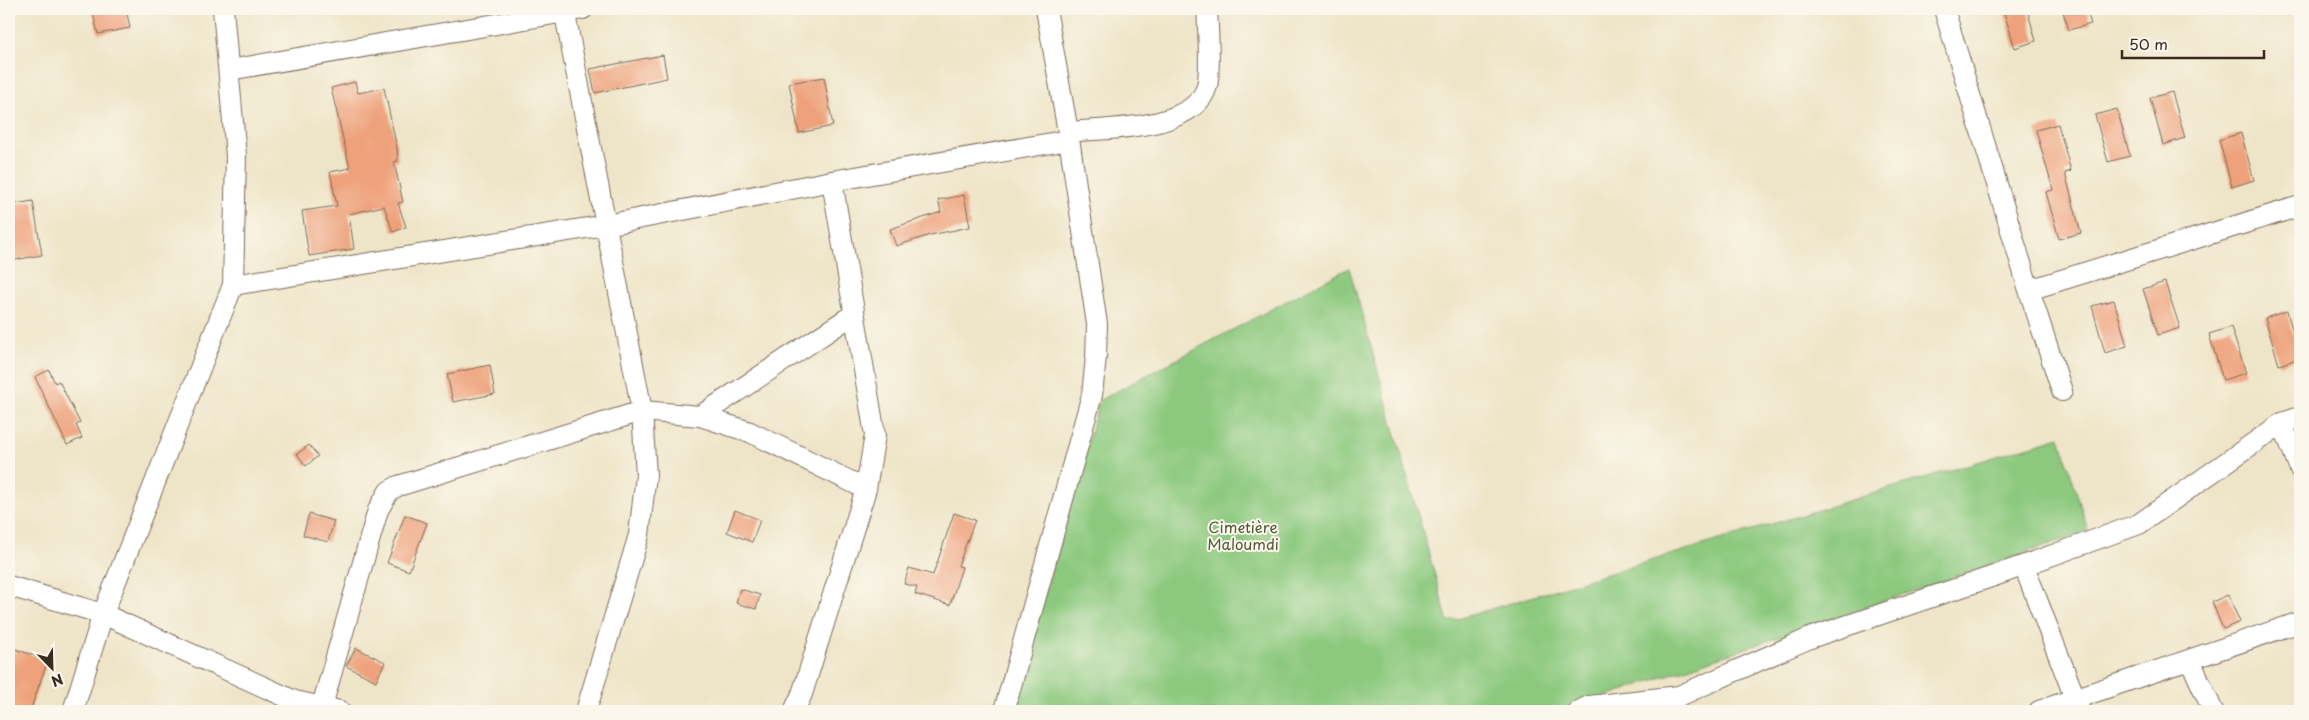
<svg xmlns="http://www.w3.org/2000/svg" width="2309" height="720" viewBox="0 0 2309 720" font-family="'Playpen Sans',sans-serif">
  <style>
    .green { fill: #8cc97e; stroke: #647a4e }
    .building { fill: #eea17a }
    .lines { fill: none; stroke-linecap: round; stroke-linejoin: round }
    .street-casing { stroke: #7a6b5a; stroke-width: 22 }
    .street { stroke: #fff; stroke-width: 20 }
    .labels { text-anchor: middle; stroke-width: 4; stroke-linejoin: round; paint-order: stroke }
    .park-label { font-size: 15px; fill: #535a3b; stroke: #fbf7ec }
  </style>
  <rect width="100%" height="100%" fill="#fbf7ec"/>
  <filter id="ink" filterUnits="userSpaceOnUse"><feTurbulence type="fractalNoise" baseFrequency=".02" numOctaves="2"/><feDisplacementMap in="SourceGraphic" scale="10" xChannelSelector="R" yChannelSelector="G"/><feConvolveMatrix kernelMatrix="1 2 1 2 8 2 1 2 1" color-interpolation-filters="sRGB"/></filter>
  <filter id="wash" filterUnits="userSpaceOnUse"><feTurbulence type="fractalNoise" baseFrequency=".0096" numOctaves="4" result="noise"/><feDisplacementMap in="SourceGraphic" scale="20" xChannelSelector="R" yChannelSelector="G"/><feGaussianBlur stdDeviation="1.12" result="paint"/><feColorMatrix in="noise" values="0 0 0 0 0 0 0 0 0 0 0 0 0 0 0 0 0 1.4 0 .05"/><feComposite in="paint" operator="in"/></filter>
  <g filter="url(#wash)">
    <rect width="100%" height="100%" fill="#eee5c8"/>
    <path class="green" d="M1349,268L1448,622L2060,437L2088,531L1563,711H1012L1100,400Z"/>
    <g id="blocks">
      <path class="building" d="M92,9H126L130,28L98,34Z
        M2003,9H2027L2036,41L2015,48Z
        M2062,9H2086L2091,24L2069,30Z
        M663,55L667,78L595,93L590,69Z
        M824,77L833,126L799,133L789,83Z
        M355,82L358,93L384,88L397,148L398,161L394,162L403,202L398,203L406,227L393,232L384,206L349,214L354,249L309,256L302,211L337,206L330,172L350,168L331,88Z
        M2172,92L2185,138L2163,145L2150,98Z
        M2117,109L2130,156L2108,162L2095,115Z
        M2058,124L2071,171L2065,173L2081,233L2059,239L2046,192L2053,190L2036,130Z
        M2241,133L2254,180L2232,187L2219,140Z
        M964,195L970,227L930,235L896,246L890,229L941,212L938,200Z
        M33,201L42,255L9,261V205Z
        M2165,282L2180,328L2158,335L2143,289Z
        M2114,300L2127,346L2105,353L2092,306Z
        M2287,311L2300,358L2279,365L2265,318Z
        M2231,327L2246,373L2223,380L2209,334Z
        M490,365L495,394L453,402L447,374Z
        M49,370L55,383L59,381L80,423L76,425L82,438L67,445L35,377Z
        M309,445L318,456L306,466L297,454Z
        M735,510L760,520L752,542L727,532Z
        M954,513L975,520L958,566L962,567L950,605L915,594L917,587L904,584L909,568L933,575Z
        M309,514L334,521L328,542L303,535Z
        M405,515L427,523L409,571L387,563Z
        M740,589L760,595L756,609L736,603Z
        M2228,595L2240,622L2223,629L2212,602Z
        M356,648L385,662L376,681L346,666Z
        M15,649L48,660L30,711H9V668Z"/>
    </g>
  </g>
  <g filter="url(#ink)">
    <use href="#blocks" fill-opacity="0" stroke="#7a6b5a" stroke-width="1"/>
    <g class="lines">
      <defs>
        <path id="street" d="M564,9L642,411L646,475L639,535L586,711
          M1944,9L2029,290L2062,391
          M229,70L583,9
          M1068,132C1105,128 1195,131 1207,86C1211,70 1208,27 1207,9
          M233,285L606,225L832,181L1069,140
          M2029,290L2300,206
          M700,416L854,314
          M2282,423L2300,469
          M2024,566L2080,711
          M9,586L103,614L295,701L340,711
          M2190,660L2213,711
          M322,706L378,510L389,491L398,486L642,411L700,416L750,432L866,489
          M73,711L103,614L233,285L236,156L223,9
          M794,711L802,694L866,489L875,435L832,181
          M1004,711L1092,395L1096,357L1097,324L1068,132L1046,9
          M1579,711L1589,706L1679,696L1810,638L1997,575L2139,524L2282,423L2300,417
          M2039,711L2300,622"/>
      </defs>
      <use href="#street" class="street-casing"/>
      <use href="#street" class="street"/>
    </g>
  </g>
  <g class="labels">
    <g class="park-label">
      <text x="1243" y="533">Cimetière<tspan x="1243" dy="17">Maloumdi</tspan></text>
    </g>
  </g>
  <rect width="2309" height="720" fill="none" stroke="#fbf7ec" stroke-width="30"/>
  <g transform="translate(52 668) rotate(157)" stroke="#fbf7ec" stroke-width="4" paint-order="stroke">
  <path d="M0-4L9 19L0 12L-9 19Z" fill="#3b2a1e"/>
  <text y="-8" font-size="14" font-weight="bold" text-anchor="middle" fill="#3b2a1e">N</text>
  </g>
  <path d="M2122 50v8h142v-8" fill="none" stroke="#3b2a1e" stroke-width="2.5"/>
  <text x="2129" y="50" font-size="15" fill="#3b2a1e" stroke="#fbf7ec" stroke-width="4" paint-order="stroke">50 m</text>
</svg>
